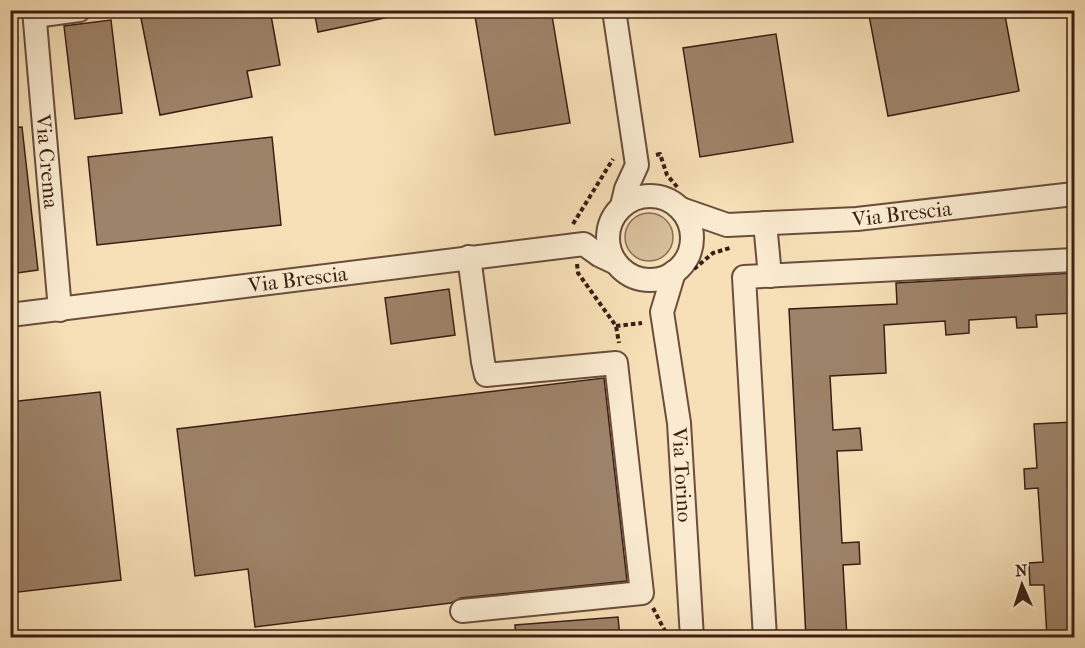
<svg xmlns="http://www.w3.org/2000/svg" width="1085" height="648" viewBox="0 0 1085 648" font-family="'IM FELL French Canon',serif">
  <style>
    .green { fill: #d7bf9b; stroke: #896e58; stroke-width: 1.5 }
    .building { fill: #9d8369; stroke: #3b1e14; stroke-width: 1.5 }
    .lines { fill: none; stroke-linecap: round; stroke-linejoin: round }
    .minor-casing { stroke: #6a4e3d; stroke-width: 26 }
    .path { stroke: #3b1e14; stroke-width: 4; stroke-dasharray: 4.5 3; stroke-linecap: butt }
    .minor { stroke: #faebd0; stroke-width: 22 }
    .labels { text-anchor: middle; stroke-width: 4.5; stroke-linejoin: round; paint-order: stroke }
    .street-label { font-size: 21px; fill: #3b1e14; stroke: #faebd0 }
  </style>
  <rect width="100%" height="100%" fill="#f7e0b7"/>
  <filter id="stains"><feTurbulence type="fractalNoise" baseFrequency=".00333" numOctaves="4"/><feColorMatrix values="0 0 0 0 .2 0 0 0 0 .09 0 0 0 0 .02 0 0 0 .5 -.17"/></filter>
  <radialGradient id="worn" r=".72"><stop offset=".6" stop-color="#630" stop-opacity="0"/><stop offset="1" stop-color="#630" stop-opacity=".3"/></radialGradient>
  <path class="green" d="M625 237a24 24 0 1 1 48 0a24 24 0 1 1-48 0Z"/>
  <path class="building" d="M179,10H270L280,65L247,71L252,97L160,115L141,18Z
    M314,10H384L385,18L318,32Z
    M474,10H551L570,123L495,135Z
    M868,10H1004L1019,91L888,116Z
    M111,20L122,113L75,119L64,26Z
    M776,34L793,142L700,157L683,48Z
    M22,127L38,270L10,274V128Z
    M272,137L281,225L97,245L88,157Z
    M1074,273V313L1036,315L1037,327L1017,328L1016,317L969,320V333L946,335L945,321L884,325L886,373L830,376L833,430L860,428L862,450L837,451L842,543L859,542L860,564L843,565L847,638H806L789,309L897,304L896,283Z
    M449,289L455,335L391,344L385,298Z
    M604,378L627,581L461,598L451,603L255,627L248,569L195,576L177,429Z
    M100,392L121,580L10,593V402Z
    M1074,422V638H1047L1044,585H1030L1029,563L1043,562L1038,488L1025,489L1024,469L1037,468L1034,424Z
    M618,617L620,638H516L515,625Z"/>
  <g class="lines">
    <defs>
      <g id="minor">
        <path id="s1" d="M34,10L60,310"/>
        <path d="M614,10L637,165L626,189L622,206"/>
        <path d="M35,16L79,10"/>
        <circle cx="650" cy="238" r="42"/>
        <path id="s2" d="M681,209L727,225L857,219L1074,194"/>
        <path d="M765,223L770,276"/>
        <path id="s3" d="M674,272L662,312L679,423L692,638"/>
        <path id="s4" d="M10,315L584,244L599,255L616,263"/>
        <path d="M462,611L642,593L616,363L486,375L483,362L469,257"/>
        <path d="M765,638L744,277L1074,260"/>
      </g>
    </defs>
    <use href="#minor" class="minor-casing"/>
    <path class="path" d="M656,155L660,154L667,175L678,188
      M573,224L613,159
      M577,264L578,273L616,326L619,343
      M694,269L713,253L730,248
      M616,326L642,323
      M653,608L666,633V638"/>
    <use href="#minor" class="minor"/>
  </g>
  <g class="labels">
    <g class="street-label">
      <text dy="7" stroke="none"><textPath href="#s1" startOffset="152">Via Crema</textPath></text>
      <text dy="7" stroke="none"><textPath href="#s2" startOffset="224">Via Brescia</textPath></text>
      <text dy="7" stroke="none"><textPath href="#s4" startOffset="290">Via Brescia</textPath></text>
      <text dy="7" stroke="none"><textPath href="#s3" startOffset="206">Via Torino</textPath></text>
    </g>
  </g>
  <rect width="1085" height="648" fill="none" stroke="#f7e0b7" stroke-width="36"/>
  <rect x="12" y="12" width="1061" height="624" fill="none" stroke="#3b1e14" stroke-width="3"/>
  <rect x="18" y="18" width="1049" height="612" fill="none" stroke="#3b1e14" stroke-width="1.5"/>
  <g transform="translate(1022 585) rotate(357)" stroke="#faebd0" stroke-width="4.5" paint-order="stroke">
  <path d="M0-4.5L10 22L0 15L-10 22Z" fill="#3b1e14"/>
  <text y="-9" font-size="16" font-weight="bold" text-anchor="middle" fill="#3b1e14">N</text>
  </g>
  <rect width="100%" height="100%" filter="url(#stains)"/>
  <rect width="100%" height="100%" fill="url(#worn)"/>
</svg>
